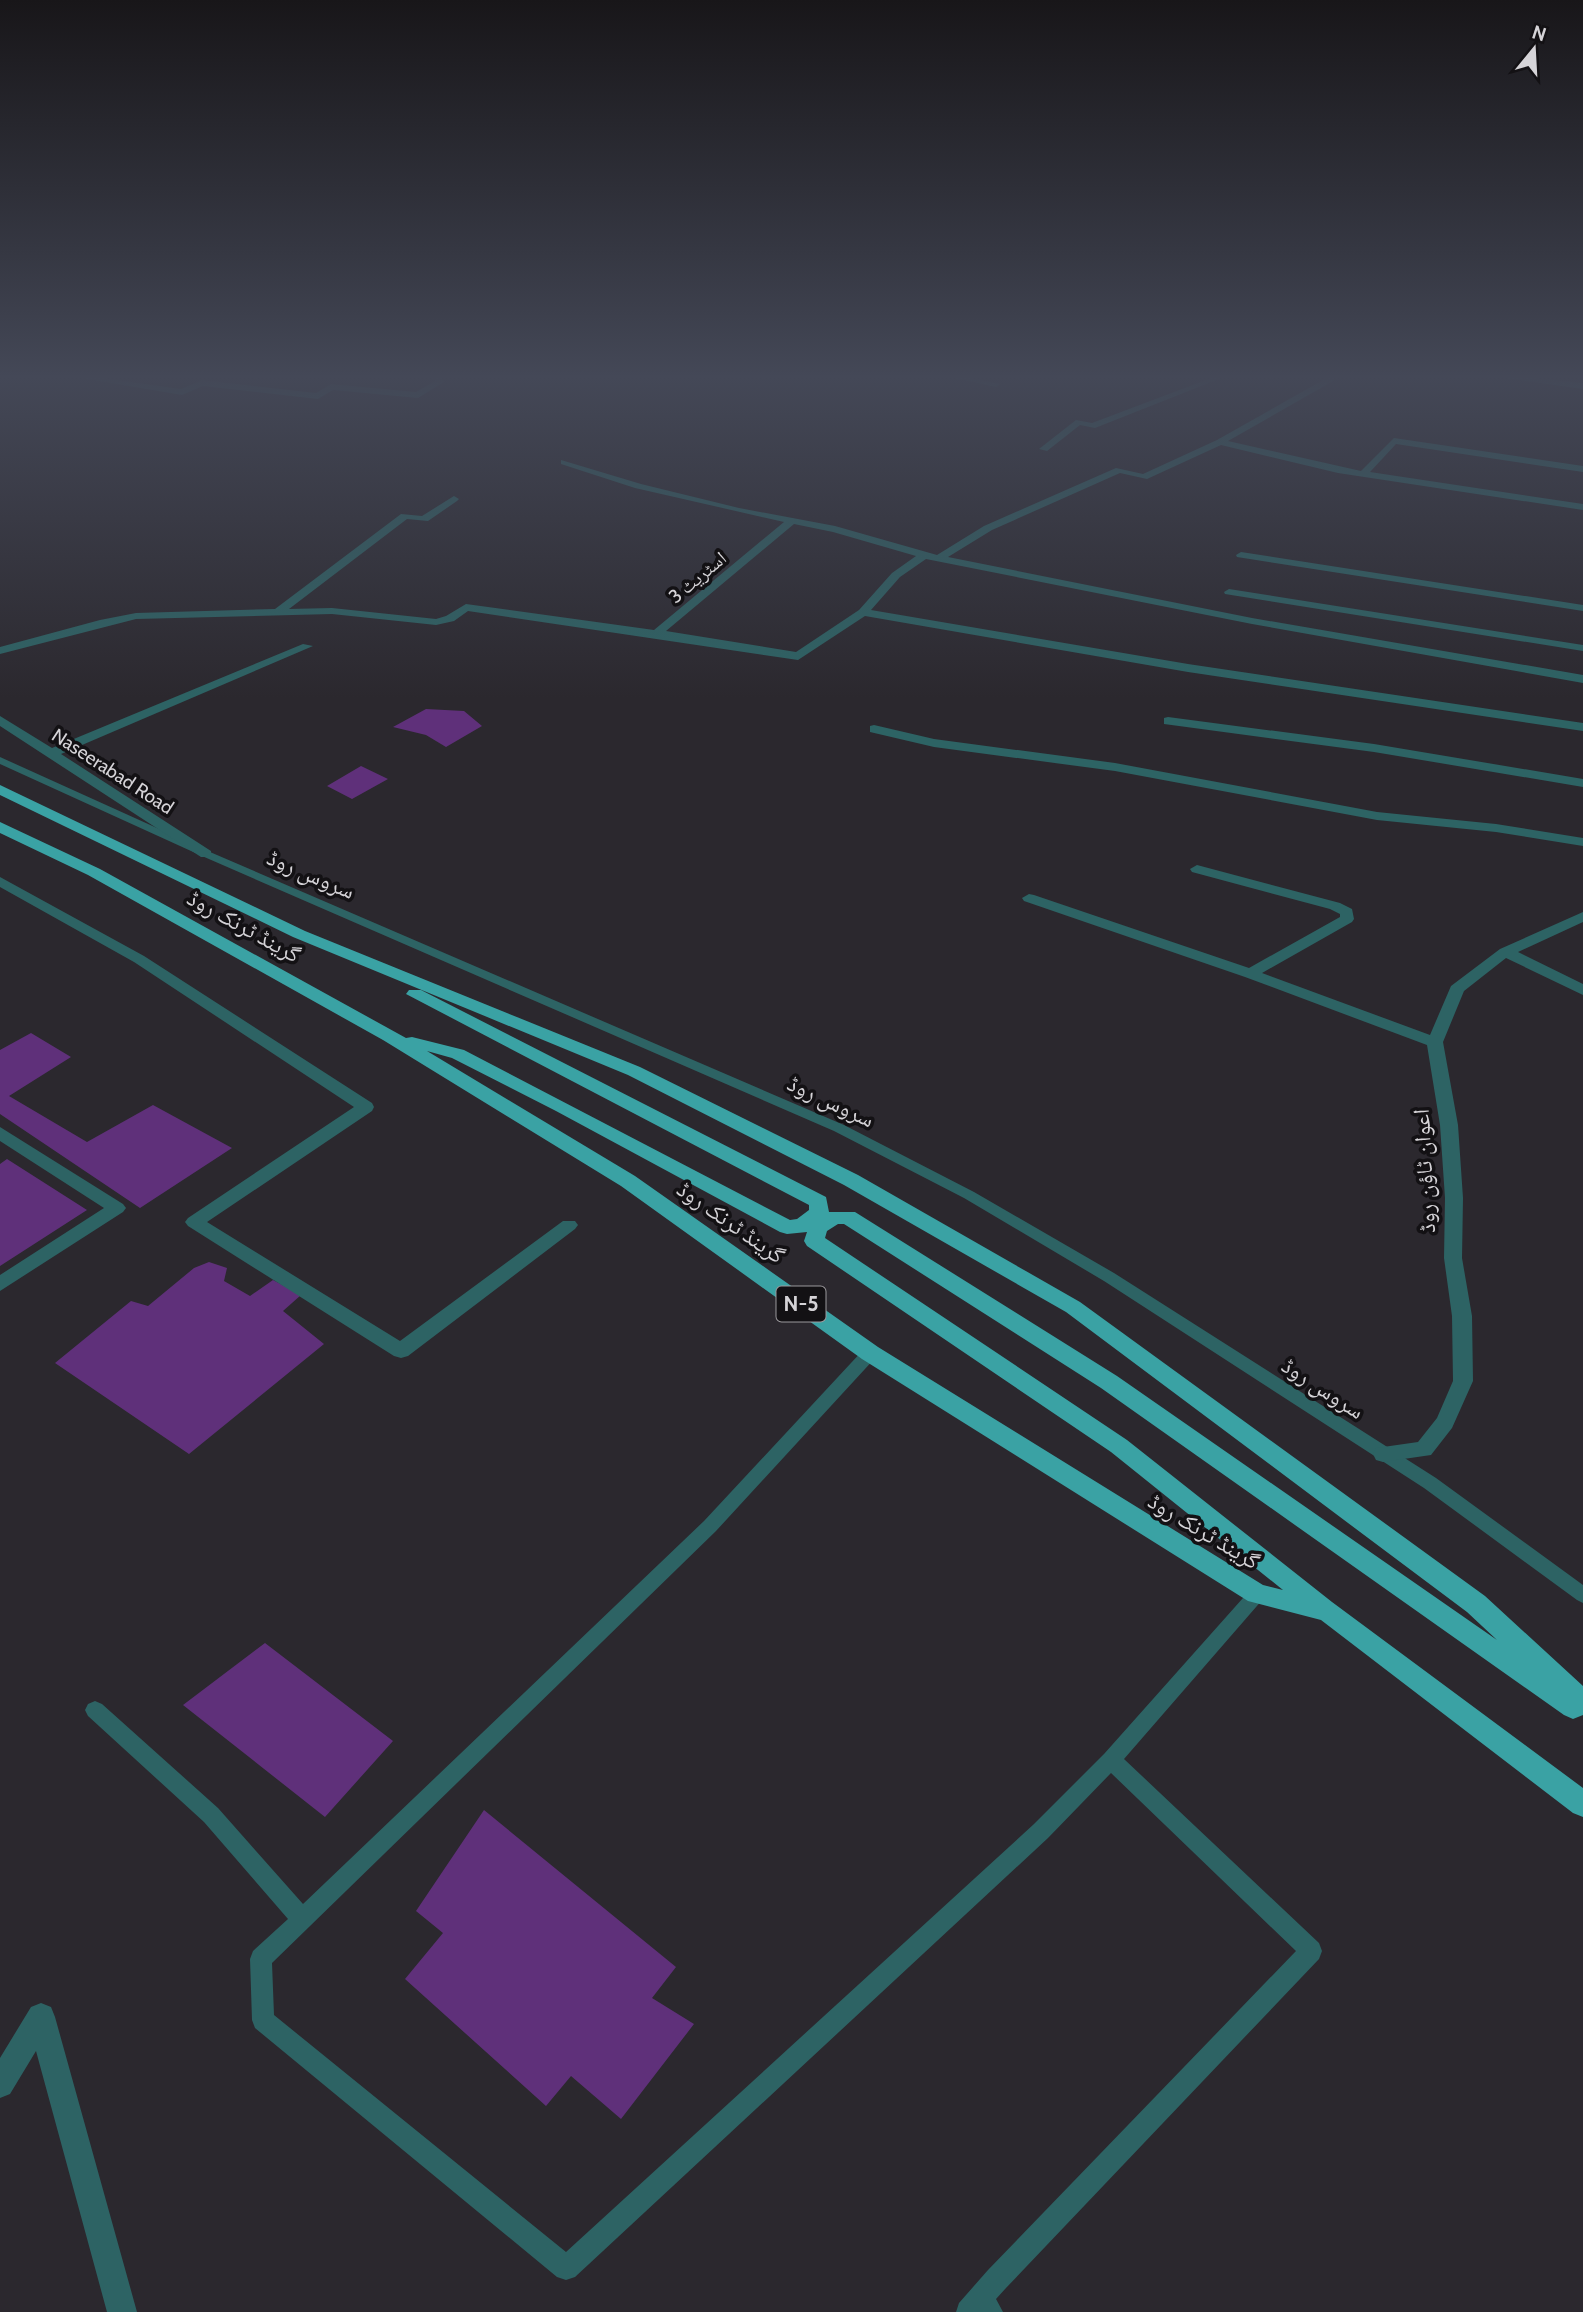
<svg xmlns="http://www.w3.org/2000/svg" width="1583" height="2312" viewBox="0 0 1583 2312" font-family="Cabin,'Noto Naskh Arabic',sans-serif">
  <style>
    .building { fill: #5f307a }
    .lines { fill: none; stroke-linecap: round; stroke-linejoin: round }
    .service { fill: #2d6364; fill-rule: evenodd }
    .minor { fill: #2d6364; fill-rule: evenodd }
    .trunk { fill: #3aa2a4; fill-rule: evenodd }
    .labels { text-anchor: middle; stroke-width: 7; stroke-linejoin: round; paint-order: stroke }
    .far-street-label { font-size: 19px; fill: #d5d3d7; stroke: #131114 }
    .shield { fill: #131114; stroke: #9b999c; stroke-width: 2 }
    .shield-label { font-size: 21px; font-weight: bold; fill: #d5d3d7 }
    .street-label { font-size: 23px; fill: #d5d3d7; stroke: #131114 }
  </style>
  <rect width="100%" height="100%" fill="#2b282e"/>
  <path class="building" d="M426,709L464,711L482,726L446,747L426,735L393,727Z
    M361,766L388,779L352,799L327,786Z
    M31,1033L71,1057L9,1096L87,1142L153,1105L232,1148L140,1208L0,1114V1050Z
    M7,1159L87,1210L0,1266V1164Z
    M209,1262L227,1268L224,1281L250,1296L273,1280L301,1295L283,1311L324,1344L189,1454L55,1363L131,1301L148,1306L194,1268Z
    M265,1643L393,1741L325,1817L183,1705Z
    M484,1810L676,1967L652,1998L694,2024L621,2119L571,2076L546,2106L405,1979L443,1933L416,1911Z"/>
  <g class="lines">
    <path class="service" d="M0,757L210,852L844,1125L974,1192L1114,1273L1436,1478L1583,1585V1603L1577,1600L1424,1488L1104,1281L964,1198L834,1131L202,856L0,764Z
      M870,1347L876,1349L878,1353L876,1357L716,1531L272,1963L274,2015L566,2252L1034,1824L1104,1754L1251,1589L1257,1586L1263,1589L1266,1594L1263,1599L1124,1759L1319,1943L1322,1951L1319,1959L1006,2288L996,2299L1003,2312H956L959,2303L988,2270L1296,1951L1111,1773L1048,1838L575,2277L566,2280L557,2277L255,2028L252,2020L250,1959L253,1951L288,1919L204,1822L88,1716L85,1710L88,1704L95,1701L102,1704L218,1808L303,1904L704,1521L864,1349Z"/>
    <path class="minor" d="M63,375H81L181,389L202,380L316,393L331,384L416,392L435,381L432,375H440L444,382L418,398L333,390L318,399L203,386L182,395Z
      M940,375H956L1000,384L996,387Z
      M1219,375H1229L1095,428L1080,425L1047,451L1039,449L1076,420L1092,423Z
      M1332,375L1335,380L1228,441L1361,471L1394,438L1583,466V472L1396,444L1370,472L1583,504V510L1338,473L1221,445L1147,479L1120,473L992,530L948,557L1252,618L1583,675V683L1252,624L926,559L900,577L871,610L1188,664L1583,723V731L1188,672L865,616L798,660L468,611L454,621L436,625L332,614L136,619L0,654V647L100,620L136,613L275,609L401,514L422,516L454,496L459,499L457,501L428,521L407,519L289,609L332,608L436,619L446,616L466,604L654,630L784,522L635,488L561,464V460L641,484L739,508L835,526L937,555L984,526L1116,468L1143,474L1217,440ZM794,524L833,532L916,556L892,573L859,610L796,652L666,631Z
      M1482,375H1504L1583,383V389Z
      M1241,552L1583,605V611L1237,557L1236,555Z
      M1229,589L1583,645V651L1225,594L1224,592Z
      M303,644L313,646L61,754L211,851V857H201L0,726V716L52,748Z
      M1168,717L1374,744L1583,779V787L1374,752L1164,724V718Z
      M874,725L934,739L1115,763L1377,812L1496,824L1583,838V846L1496,832L1377,820L1115,771L934,747L870,732V726Z
      M1197,865L1340,903L1352,909L1354,919L1352,922L1262,973L1430,1035L1451,986L1500,949L1583,912V922L1518,952L1583,984V995L1506,958L1464,991L1443,1042L1458,1125L1463,1198L1462,1258L1472,1316L1473,1381L1452,1428L1431,1455L1383,1462L1376,1460L1373,1454L1376,1448L1418,1442L1437,1418L1453,1381L1452,1316L1444,1258L1445,1198L1440,1125L1427,1045L1245,977L1024,901L1022,898L1029,894L1034,895L1249,968L1340,917V914L1330,909L1192,872L1190,869Z
      M0,877L144,956L372,1103L374,1107L372,1111L207,1222L400,1341L563,1221H575L578,1225L575,1229L408,1356L401,1358L394,1356L188,1226L185,1222L188,1218L354,1107L134,962L0,887Z
      M0,1127L123,1204L126,1208L123,1212L0,1291V1275L104,1208L0,1141Z
      M41,2003L51,2007L55,2017L137,2312H107L36,2051L10,2094L0,2098V2058L31,2007Z"/>
    <path class="trunk" d="M0,785L305,931L640,1067L858,1175L1080,1302L1485,1596L1583,1686V1715L1573,1719L1564,1715L1101,1388L844,1224H838L827,1231L825,1238L1127,1440L1332,1602L1583,1788V1817L1573,1813L1321,1620L1248,1601L862,1359L621,1186L383,1040L88,875L0,833V822L100,869L406,1038L412,1037L464,1050L790,1220L797,1219L809,1210V1205L406,994L409,990H421L826,1197L829,1212H855L1117,1376L1497,1640L1467,1612L1066,1312L844,1185L628,1075L293,937L0,795ZM427,1051L452,1058L556,1111L780,1232L787,1234L807,1232L804,1241L807,1246L1111,1452L1283,1590L1263,1585L878,1347L635,1176Z"/>
  </g>
  <linearGradient id="sky" x2="0" y2="1"><stop stop-color="#181619"/><stop offset="0.54" stop-color="#444857"/><stop offset="1" stop-color="#444857" stop-opacity="0"/></linearGradient>
  <rect width="1583" height="698" fill="url(#sky)"/>
  <g class="labels">
    <g class="far-street-label">
      <text transform="translate(697 577) rotate(-40)" y="7">اسٹریٹ 3</text>
      <text transform="translate(113 771) rotate(33)" y="7">Naseerabad Road</text>
    </g>
    <rect class="shield" x="776.5" y="1286.5" width="49" height="35" rx="5"/>
    <g class="shield-label">
      <text x="801" y="1311">N-5</text>
    </g>
    <g class="street-label">
      <text transform="translate(311 874) rotate(23)" y="8">سروس روڈ</text>
      <text transform="translate(244 926) rotate(29)" y="8">گرینڈ ٹرنک روڈ</text>
      <text transform="translate(831 1101) rotate(25)" y="8">سروس روڈ</text>
      <text transform="translate(1424 1171) rotate(-93)" y="8">اعوان ٹاؤن روڈ</text>
      <text transform="translate(731 1222) rotate(35)" y="8">گرینڈ ٹرنک روڈ</text>
      <text transform="translate(1323 1388) rotate(33)" y="8">سروس روڈ</text>
      <text transform="translate(1204 1531) rotate(31)" y="8">گرینڈ ٹرنک روڈ</text>
    </g>
  </g>
  <g transform="translate(1534 49) rotate(18)" stroke="#131114" stroke-width="5" paint-order="stroke">
  <path d="M0-5L12 26L0 18L-12 26Z" fill="#d5d3d7"/>
  <text y="-10" font-size="19" font-weight="bold" text-anchor="middle" fill="#d5d3d7">N</text>
  </g>
</svg>
